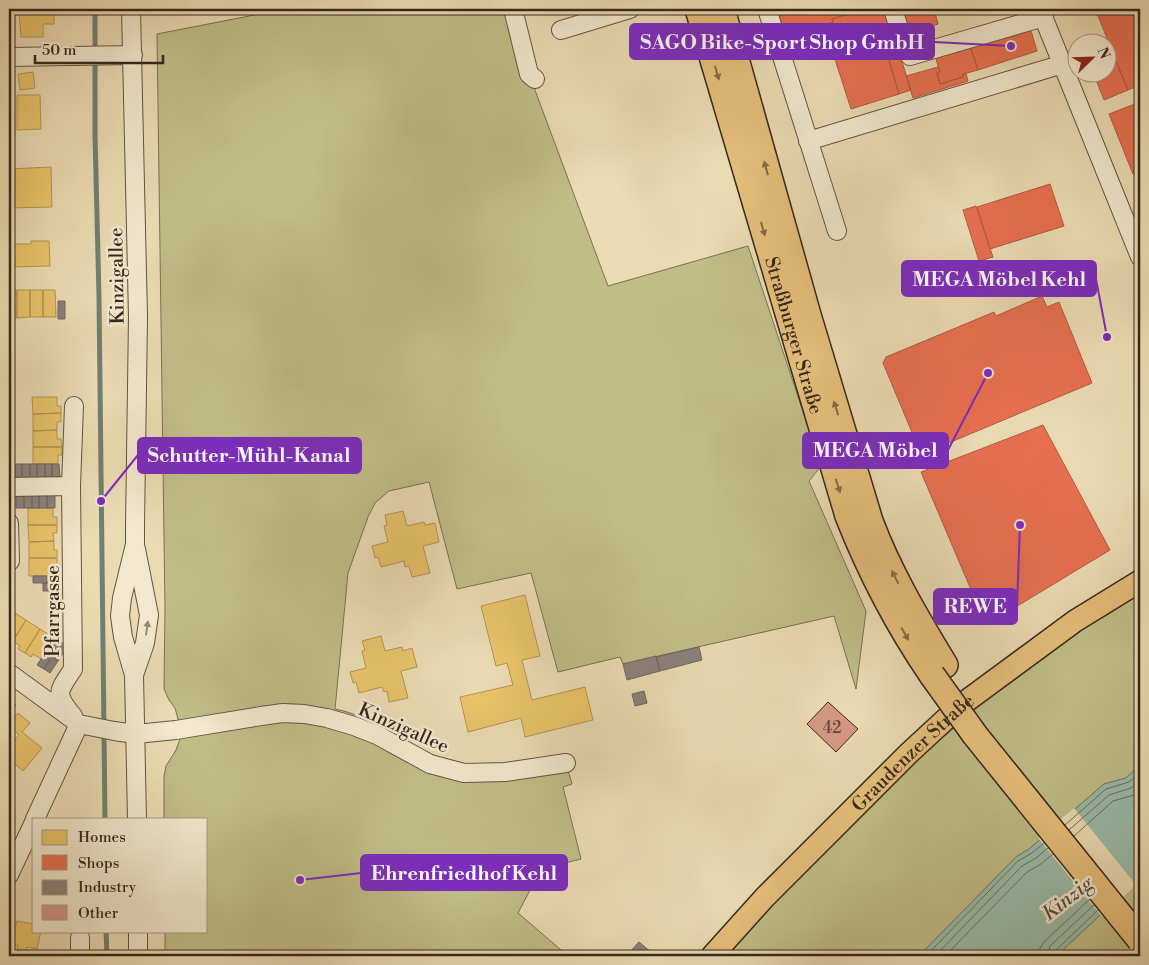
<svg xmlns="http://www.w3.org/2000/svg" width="1149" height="965" viewBox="0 0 1149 965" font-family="'Libre Bodoni',serif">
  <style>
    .green { fill: #c0bd87; stroke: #7a7252 }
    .water { fill: #99bba9; stroke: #718071 }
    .pier { fill: #ebdbb3 }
    .homes { fill: #e9c46a; stroke: #b39553 }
    .shops { fill: #e76f51; stroke: #b15a41 }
    .industry { fill: #8a817c; stroke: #706660 }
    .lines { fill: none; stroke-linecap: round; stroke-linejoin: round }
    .shore { stroke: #667263; stroke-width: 1 }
    .stream { stroke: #718071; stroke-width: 5 }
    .building { fill: #d59886; stroke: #34281d }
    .minor-casing { stroke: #625542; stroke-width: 20 }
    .major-casing { stroke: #34281d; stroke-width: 24 }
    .highway-casing { stroke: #34281d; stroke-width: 28 }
    .minor { stroke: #f2e8ce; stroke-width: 18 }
    .major { stroke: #e6be7a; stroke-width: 21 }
    .highway { stroke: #e6be7a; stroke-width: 25 }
    .highway-bridge-casing { stroke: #34281d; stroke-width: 28; stroke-linecap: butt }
    .highway-bridge { stroke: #e6be7a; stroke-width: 25 }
    .oneway { fill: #846c47 }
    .oneway2 { fill: #938876 }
    .labels { text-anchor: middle; stroke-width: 5; stroke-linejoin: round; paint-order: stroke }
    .number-label { font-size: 16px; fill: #5c4437 }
    .street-label { font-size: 19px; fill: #34281d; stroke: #f2e8ce }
    .water-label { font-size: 20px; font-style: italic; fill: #4d4d40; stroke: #f2e8ce }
    .leader { fill: none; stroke: #7b2cbf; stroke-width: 2 }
    .callout-dot { fill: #7b2cbf; stroke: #f2e8ce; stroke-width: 2 }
    .callout { fill: #7b2cbf; stroke: #7b2cbf; stroke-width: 2 }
    .callout-label { font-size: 20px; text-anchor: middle; font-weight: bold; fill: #fff }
  </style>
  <rect width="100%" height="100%" fill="#ebdbb3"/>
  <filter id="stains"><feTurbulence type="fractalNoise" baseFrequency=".004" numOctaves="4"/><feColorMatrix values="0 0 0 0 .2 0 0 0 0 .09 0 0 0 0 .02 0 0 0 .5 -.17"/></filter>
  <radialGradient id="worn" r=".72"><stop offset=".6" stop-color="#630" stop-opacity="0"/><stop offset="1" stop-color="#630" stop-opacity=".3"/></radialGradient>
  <path class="green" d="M285,9H511L529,74L608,286L748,246L821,466L809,481L866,611L856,689L834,616L623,664L620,657L558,672L531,573L457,589L429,482L389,491L375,503L368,517L348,573L335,709C382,718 418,756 465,766C475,767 487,765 496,765C519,764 543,764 566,763L572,784L563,787L581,859L541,869L518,913L568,956H165V931H206V819H164V776L166,766L176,750L180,739L178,719L175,708L169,700L164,689L165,609L157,34Z
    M1140,592V765L1126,778L1104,784L1029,849L1016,857L919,956H727L785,891L933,740L947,734L991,695L1079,631Z
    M1140,878V956H1056Z"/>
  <path class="water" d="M1140,765V878L1056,956H919L1016,857L1029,849L1104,784L1126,778Z"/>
  <path class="pier" d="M1074,808L1136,885L1102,917L1038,838Z"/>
  <path class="homes" d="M19,9H54V11H19Z
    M19,11H54V24H43V37H21Z
    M33,72L35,88L20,90L18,74Z
    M17,95H40L41,129L17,130Z
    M51,167L52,207L9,208V169Z
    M9,241H14V244H31V241H49L50,266L9,267Z
    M9,290H17V318H9Z
    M17,290H30V317L17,318Z
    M30,290H43V317H30Z
    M43,290H55L56,317H43Z
    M32,397H57V406H61V413L33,414Z
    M61,413V422H57V430L33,431V414Z
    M57,430V439H61L62,447H33V431Z
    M33,447H62V455H58V464H33Z
    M28,508H53V517H57V525H28Z
    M403,511L407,526L424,522L425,525L435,523L439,542L423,546L430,573L412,577L409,566L405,567L404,561L381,567L378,557L375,558L372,546L388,542L384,526L387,525L385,515Z
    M28,525H57V533H53L54,541L29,542Z
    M54,541V550H57V558H29V542Z
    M29,558H57V566L54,567V576H29Z
    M525,595L540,656L522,660L532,700L585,687L593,720L525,737L521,718L468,732L460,697L513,685L507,663L496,666L481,606Z
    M12,611L26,620L13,641L9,638V616Z
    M26,620L40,629L25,653L18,649L20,646L13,641Z
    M40,629L54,638L41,659L33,654L31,657L25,653Z
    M381,636L385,651L402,647L403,651L412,648L417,667L401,671L408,698L389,702L387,691L384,692L382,687L359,693L356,682L353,683L350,672L366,668L362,651L365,650L362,641Z
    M9,700L16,705L9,714Z
    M18,713L30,723L22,732L42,748L23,771L9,759V748L19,735L9,725Z
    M17,921L34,924V931H41L37,949L27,947L26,951L17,949L18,945L12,944L13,941L9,940V923L16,925Z"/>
  <path class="shops" d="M777,9H858V11L832,19L833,22L786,37Z
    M858,9H885L896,43L885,47L899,94L851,109L824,25L833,22L832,19L858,11Z
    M902,9H934L938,24L910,33Z
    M1103,9H1140V85L1128,90L1096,11Z
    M1030,27L1037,51L978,70L970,45Z
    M896,43L911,90L899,94L885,47Z
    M970,45L978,70L963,74V77L940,84L937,73L940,72L935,56Z
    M1111,49L1128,90L1104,100L1093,72H1106V51Z
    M938,67L940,72L937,73L940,84L963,77V74L966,73L968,81L913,98L906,76Z
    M1140,102V172L1133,174L1109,114Z
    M1050,184L1064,226L990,249L977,207Z
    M976,206L993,257L979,261L963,210Z
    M1042,296L1047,307L1059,302L1092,383L927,452L919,449L883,363L886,357L994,312L996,316Z
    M1043,425L1110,550L986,625L921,472Z"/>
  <path class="industry" d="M58,301H65V319H58Z
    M14,464H22V478H14Z
    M22,464H30V478H22Z
    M30,464H37V478H30Z
    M37,464H45V477L37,478Z
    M45,464H52V477H45Z
    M52,464H59L60,477H52Z
    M16,495H24V508H16Z
    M24,495H32V508H24Z
    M32,495H39V508H32Z
    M39,495H47V508H39Z
    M47,495H55V508H47Z
    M33,576H47V583H33Z
    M43,583H57V591H43Z
    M54,638L61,642L55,651L49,647Z
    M61,642L67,646L62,655L55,651Z
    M49,647L62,655L58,661L45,653Z
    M699,647L702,660L660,671L656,657Z
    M45,653L51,657L44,669L37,665Z
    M656,656L660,671L627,680L623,664Z
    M51,657L58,661L50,673L44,669Z
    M644,691L647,703L635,706L632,694Z
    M639,942L651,952L646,956H626Z"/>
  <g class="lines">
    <path class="shore" d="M1065,825L1106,789L1129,782L1140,772
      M1069,830L1109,795L1131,788L1140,780
      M1074,836L1113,801L1134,795L1140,790
      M926,956L1018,861L1032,853L1044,843
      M935,956L1022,866L1036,858L1048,848
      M945,956L1027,872L1041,864L1053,854
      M1039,956L1040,948L1045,941L1090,899
      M1047,956L1050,946L1094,905
      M1053,956L1055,951L1098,910"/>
    <path class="stream" d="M95,9V135L99,297L105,819
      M106,931L107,956"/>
  </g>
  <path class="building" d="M828,702L858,729L836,752L807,724Z"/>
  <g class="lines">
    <defs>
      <path id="minor" d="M131,9L138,317L135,527V544L122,598L120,616L123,637L134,675L137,819
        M513,9L529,74L535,79
        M767,9L837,231
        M893,9L905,48L910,56L1044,17
        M1040,9L1140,257
        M561,30L630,9
        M9,57L133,55
        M808,141L1063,64
        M9,487L71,486
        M9,523L10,561
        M9,673L79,724L114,731L136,734L176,730L261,716L283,713L304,714L327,718L354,726L377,735L430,764L464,773L505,772L566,763
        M134,675L145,643L149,615L136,549
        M73,716C54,693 58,692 73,669L71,486L74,406
        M35,819L79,724
        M9,875L34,822
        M138,931V956
        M80,956V938"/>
      <g id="major">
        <path id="s1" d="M712,956L765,897L909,753L961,705L1075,621L1140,581"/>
      </g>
      <g id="highway">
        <path id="s2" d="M698,9L848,516C871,574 897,624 932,675"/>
        <path d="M722,9L808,315L870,521C889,572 917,619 945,665"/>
      </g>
    </defs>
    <use href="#minor" class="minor-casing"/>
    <use href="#major" class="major-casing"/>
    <use href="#highway" class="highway-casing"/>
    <use href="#minor" class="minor"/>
    <use href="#major" class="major"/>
    <use href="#highway" class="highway"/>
    <defs>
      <path id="highway-bridge" d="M932,675L975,735L1140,940"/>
    </defs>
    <use href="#highway-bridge" class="highway-bridge-casing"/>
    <use href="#highway-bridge" class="highway-bridge"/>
  </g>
  <defs><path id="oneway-solid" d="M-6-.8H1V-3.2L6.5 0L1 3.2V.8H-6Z" transform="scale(1.25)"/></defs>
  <g class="oneway">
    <use href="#oneway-solid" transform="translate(717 73) rotate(74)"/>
    <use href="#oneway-solid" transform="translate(766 168) rotate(-105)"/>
    <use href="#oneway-solid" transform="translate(763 229) rotate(74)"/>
    <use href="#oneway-solid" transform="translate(836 408) rotate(-107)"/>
    <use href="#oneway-solid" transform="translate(838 486) rotate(72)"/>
    <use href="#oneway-solid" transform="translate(895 577) rotate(-117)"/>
    <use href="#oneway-solid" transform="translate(905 634) rotate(60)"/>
  </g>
  <use class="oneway2" href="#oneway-solid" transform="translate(147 628) rotate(-82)"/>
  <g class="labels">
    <g class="number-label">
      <text x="832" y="733">42</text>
    </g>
    <g class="street-label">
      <text transform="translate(116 276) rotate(-91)" y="7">Kinzigallee</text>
      <text dy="7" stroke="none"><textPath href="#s2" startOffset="340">Straßburger Straße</textPath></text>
      <text transform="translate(52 611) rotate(-90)" y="7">Pfarrgasse</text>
      <text transform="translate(404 727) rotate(24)" y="7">Kinzigallee</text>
      <text dy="7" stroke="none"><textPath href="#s1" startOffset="286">Graudenzer Straße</textPath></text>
    </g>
    <g class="water-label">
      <text transform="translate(1067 898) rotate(-38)" y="7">Kinzig</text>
    </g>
  </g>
  <path class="leader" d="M1011 46L934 42M1107 337L1096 279M988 373L948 450M101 501L138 455M1020 525L1017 606M300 880L361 873"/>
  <g class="callout-dot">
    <circle cx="1011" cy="46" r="5"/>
    <circle cx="1107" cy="337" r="5"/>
    <circle cx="988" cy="373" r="5"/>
    <circle cx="101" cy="501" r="5"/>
    <circle cx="1020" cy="525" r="5"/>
    <circle cx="300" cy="880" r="5"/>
  </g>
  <g class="callout">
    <rect x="630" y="24" width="304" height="35" rx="5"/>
    <rect x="902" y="261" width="194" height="35" rx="5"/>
    <rect x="803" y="433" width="145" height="35" rx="5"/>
    <rect x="138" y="438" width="223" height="35" rx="5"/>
    <rect x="934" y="589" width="83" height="35" rx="5"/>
    <rect x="361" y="855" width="206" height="35" rx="5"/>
  </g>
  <g class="callout-label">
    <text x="782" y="49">SAGO Bike-Sport Shop GmbH</text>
    <text x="999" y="286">MEGA Möbel Kehl</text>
    <text x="875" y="457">MEGA Möbel</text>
    <text x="249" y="462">Schutter-Mühl-Kanal</text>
    <text x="975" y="613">REWE</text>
    <text x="464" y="880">Ehrenfriedhof Kehl</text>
  </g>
  <rect width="1149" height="965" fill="none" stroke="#ebdbb3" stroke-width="30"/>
  <rect x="10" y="10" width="1129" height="945" fill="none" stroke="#34281d" stroke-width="2.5"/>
  <rect x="15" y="15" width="1119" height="935" fill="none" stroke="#34281d"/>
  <rect x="32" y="818" width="175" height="115" fill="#f2e8ce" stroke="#a69b87"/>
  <rect x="42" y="830" width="25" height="15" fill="#e9c46a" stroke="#a69b87"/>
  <text x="78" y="842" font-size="15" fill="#34281d">Homes</text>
  <rect x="42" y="855" width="25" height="15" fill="#e76f51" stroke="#a69b87"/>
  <text x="78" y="868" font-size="15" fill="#34281d">Shops</text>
  <rect x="42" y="880" width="25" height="15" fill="#8a817c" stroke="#a69b87"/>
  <text x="78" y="892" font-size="15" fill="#34281d">Industry</text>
  <rect x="42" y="905" width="25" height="15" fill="#d59886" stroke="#a69b87"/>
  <text x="78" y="918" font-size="15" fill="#34281d">Other</text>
  <g transform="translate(1092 58) rotate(67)"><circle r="24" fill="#f2e8ce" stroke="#a69b87"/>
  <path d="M0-4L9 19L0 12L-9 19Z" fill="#8f2418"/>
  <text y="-8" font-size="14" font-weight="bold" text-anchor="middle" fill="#34281d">N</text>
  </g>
  <path d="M35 55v8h128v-8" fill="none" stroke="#34281d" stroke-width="2.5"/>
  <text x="42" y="55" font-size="15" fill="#34281d" stroke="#f2e8ce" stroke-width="4" paint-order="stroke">50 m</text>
  <rect width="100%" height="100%" filter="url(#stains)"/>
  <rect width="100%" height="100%" fill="url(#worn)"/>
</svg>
